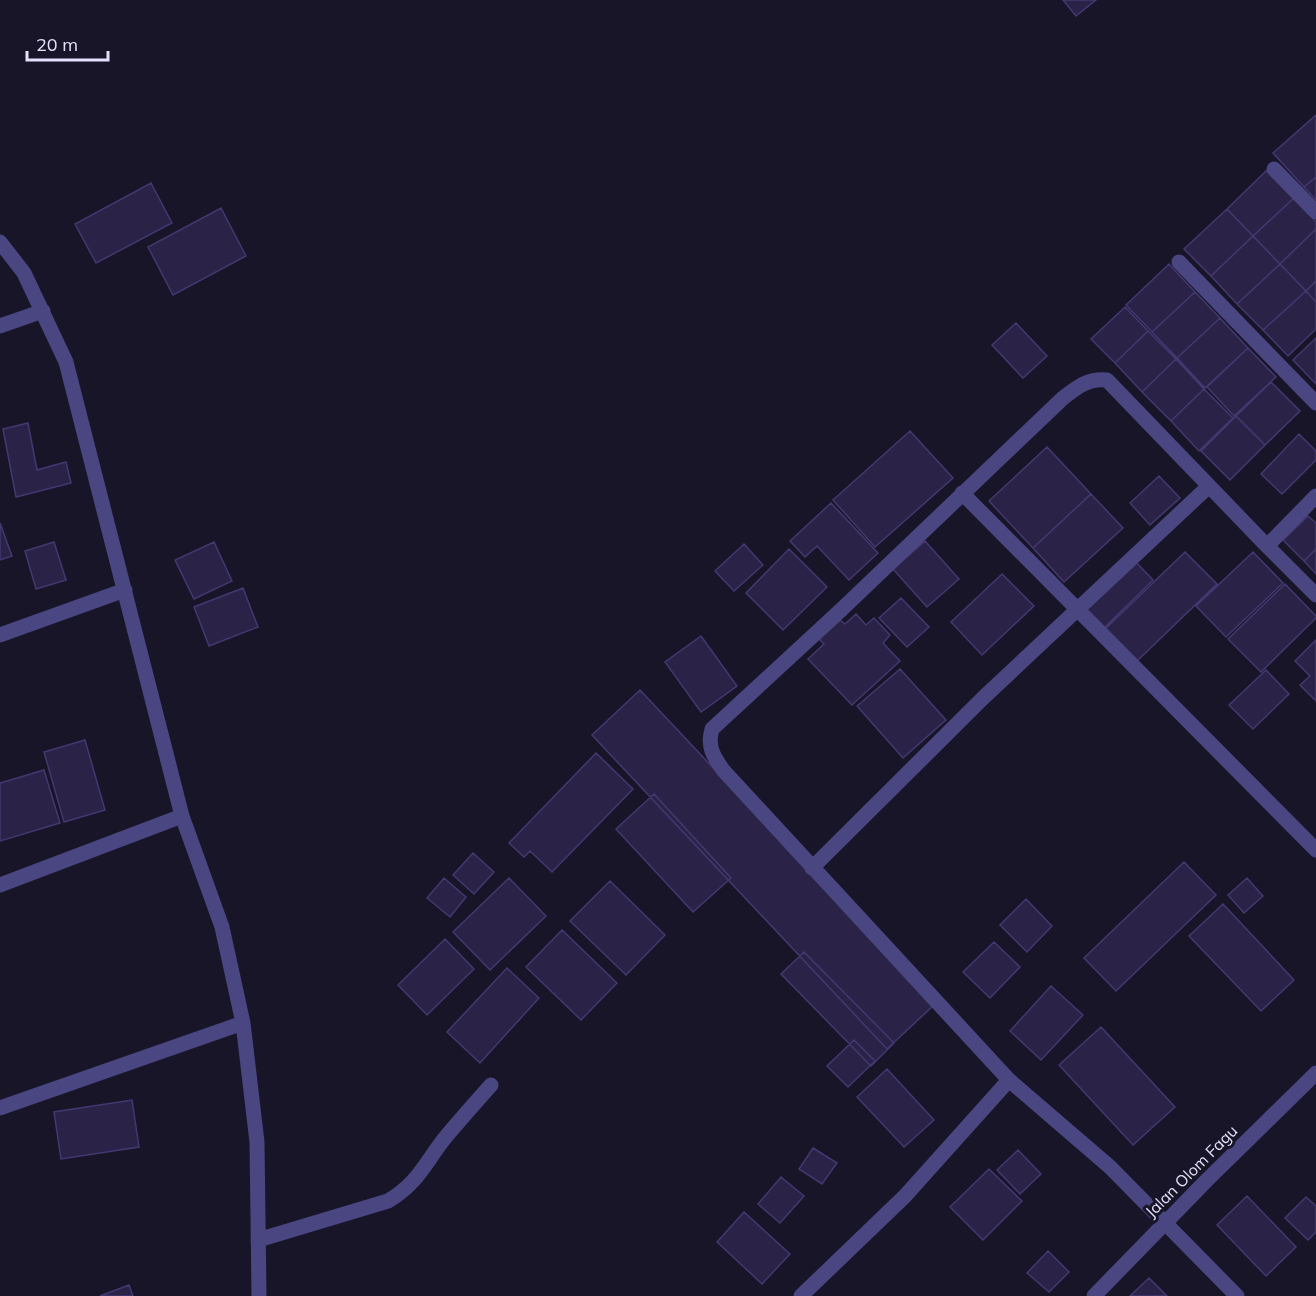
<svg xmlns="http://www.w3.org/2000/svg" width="1316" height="1296" font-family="Mulish,sans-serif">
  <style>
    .building { fill: #2b2347; stroke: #443870; stroke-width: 1.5 }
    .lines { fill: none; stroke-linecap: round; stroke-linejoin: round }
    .minor { stroke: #494681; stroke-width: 15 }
    .labels { text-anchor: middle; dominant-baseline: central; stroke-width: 6; stroke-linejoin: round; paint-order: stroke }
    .street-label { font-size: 16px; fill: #e4e0fb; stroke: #181529 }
  </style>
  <rect width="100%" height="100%" fill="#181529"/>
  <!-- building -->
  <path class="building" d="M1063,0H1096L1076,16Z
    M1316,115V177L1304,187L1273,153Z
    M1267,170L1294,198L1253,236L1227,209Z
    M1316,177V200L1304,187Z
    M151,183L172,223L96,263L75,224Z
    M1294,198L1316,222V229L1280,264L1253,236Z
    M221,208L246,256L173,295L148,247Z
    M1227,209L1253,236L1211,276L1184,249Z
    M1316,229V281L1306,291L1280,264Z
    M1253,236L1280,264L1237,304L1211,276Z
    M1169,264L1195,292L1152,332L1126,305Z
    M1280,264L1306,291L1263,330L1237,304Z
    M1316,281V302L1306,291Z
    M1306,291L1316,302V329L1288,356L1263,330Z
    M1195,292L1220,318L1177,358L1152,332Z
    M1125,307L1148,331L1115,363L1091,339Z
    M1220,318L1248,348L1205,388L1177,358Z
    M1016,323L1047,356L1023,378L992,345Z
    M1148,331L1176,359L1142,392L1115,363Z
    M1316,338V384L1293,360Z
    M1248,348L1276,377L1234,416L1207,387Z
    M1176,359L1204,389L1171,421L1142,392Z
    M1271,382L1300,411L1265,445L1236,416Z
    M1204,389L1233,418L1199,451L1171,421Z
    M1236,416L1265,445L1230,480L1201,451Z
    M28,423L37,470L66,462L71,483L16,497L3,429Z
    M910,431L953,478L875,547L833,500Z
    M1299,434L1316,451V460L1282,494L1261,474Z
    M1047,447L1091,494L1033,548L989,501Z
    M1159,476L1180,498L1150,525L1130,503Z
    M1091,494L1123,528L1064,582L1033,548Z
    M831,503L878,553L849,580L817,546L805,557L790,541Z
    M1308,516L1316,523V549L1304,561L1283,540Z
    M0,523L12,556L0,560Z
    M925,541L959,579L927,607L893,569Z
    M54,542L66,580L36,589L25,551Z
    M214,542L232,581L194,599L175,560Z
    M744,544L763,565L734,591L715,571Z
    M789,549L827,587L783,630L746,593Z
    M1316,549V574L1304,561Z
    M1185,552L1217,584L1136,662L1104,630Z
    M1253,552L1283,583L1226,637L1196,606Z
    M1134,560L1153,580L1102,630L1082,609Z
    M1002,574L1034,606L982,655L951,622Z
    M1285,584L1316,616V618L1261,672L1228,639Z
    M243,588L258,627L209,646L194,607Z
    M901,598L929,627L907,647L879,618Z
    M856,614L866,625L874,618L890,635L883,643L900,661L852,705L808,659L824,644L819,639L840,620L845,624Z
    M701,636L737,686L701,712L665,662Z
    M1316,640V701L1300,685L1310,676L1295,661Z
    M900,669L946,720L903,758L857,706Z
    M1266,670L1289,694L1253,729L1229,705Z
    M640,690L935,1004L887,1049L592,735Z
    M85,740L105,810L64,822L44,752Z
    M596,753L633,789L552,872L530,851L524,857L509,843Z
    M44,770L60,823L0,841V783Z
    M654,794L731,878L693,912L616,829Z
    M473,853L494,872L474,894L453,875Z
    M1184,862L1216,895L1116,991L1084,958Z
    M444,878L466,897L450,917L427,898Z
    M509,878L546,916L490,970L453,932Z
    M1247,878L1263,896L1244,913L1228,895Z
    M610,881L665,935L626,975L570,921Z
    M1026,899L1052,926L1027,952L1000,925Z
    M1223,904L1294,980L1261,1011L1189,936Z
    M562,930L617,983L581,1020L526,967Z
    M445,939L474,969L427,1015L398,985Z
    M994,942L1020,967L990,998L963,972Z
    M804,952L894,1043L871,1066L781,974Z
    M507,968L539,998L480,1063L447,1032Z
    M1051,986L1083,1015L1041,1060L1010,1031Z
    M1101,1027L1175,1107L1133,1145L1059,1065Z
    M854,1040L875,1061L848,1087L827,1066Z
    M887,1069L934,1120L904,1147L857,1097Z
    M132,1100L139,1147L61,1159L54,1112Z
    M813,1148L837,1163L822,1184L799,1169Z
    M1018,1150L1041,1174L1020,1194L997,1170Z
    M989,1169L1022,1201L983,1240L950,1207Z
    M781,1177L804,1196L780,1223L758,1204Z
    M1247,1196L1296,1247L1266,1276L1217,1225Z
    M1306,1197L1316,1206V1232L1308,1240L1285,1218Z
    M744,1212L790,1254L762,1284L717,1242Z
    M1048,1251L1069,1272L1049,1292L1027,1273Z
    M1149,1278L1167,1296H1130Z
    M129,1285L133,1296H100Z"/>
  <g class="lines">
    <!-- minor -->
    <path class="minor" d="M1274,169L1316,212
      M0,242L24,273L66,362L182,816L222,927L243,1023L257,1142L259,1296
      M1179,262L1316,403
      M0,326L43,311
      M962,493L1316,850
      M1267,546L1316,595
      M0,635L125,590
      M812,868L983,698L1209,486
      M0,885L182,816
      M0,1108L243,1023
      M258,1240L388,1201C417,1184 424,1165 444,1139C459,1121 475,1103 491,1085
      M801,1296L905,1196L1009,1080
      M1094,1296L1207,1180L1316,1073
      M1237,1296L1110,1167L1009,1080L723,770C713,756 707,746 712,729L842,609L1063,398C1077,387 1088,378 1107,380L1267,546L1316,496"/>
  </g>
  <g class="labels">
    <!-- street labels -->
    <g class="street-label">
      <text transform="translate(1191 1171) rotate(-45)">Jalan Olom Fagu</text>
    </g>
  </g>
  <!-- scale -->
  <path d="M27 51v9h81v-9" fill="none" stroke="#e4e0fb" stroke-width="3"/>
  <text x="36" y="51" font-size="18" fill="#e4e0fb" stroke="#181529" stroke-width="4.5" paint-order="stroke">20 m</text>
</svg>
